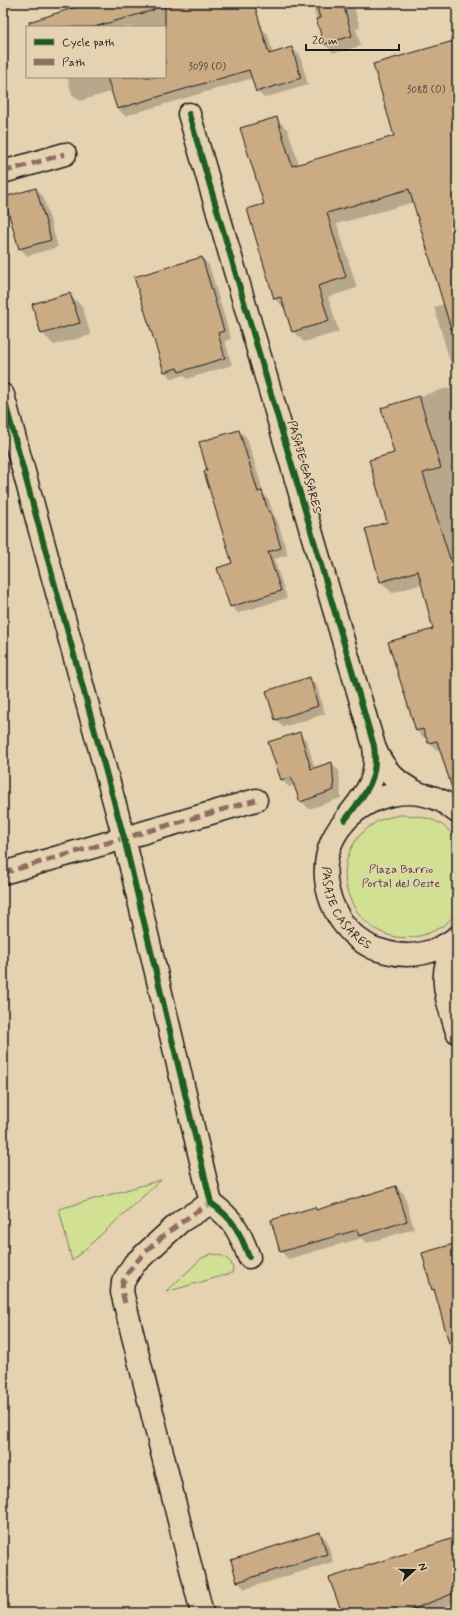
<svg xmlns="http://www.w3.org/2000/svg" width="460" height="1616" font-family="Mynerve,sans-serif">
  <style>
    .green { fill: #d2e094; stroke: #777e58 }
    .shadow { fill: #0003 }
    .building { fill: #caab84; stroke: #1c1c1c }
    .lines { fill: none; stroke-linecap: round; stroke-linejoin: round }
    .street-casing { stroke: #1c1c1c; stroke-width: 25 }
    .street { stroke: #e5d2b0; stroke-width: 22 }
    .quiet { stroke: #8d6e63; stroke-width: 5; stroke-dasharray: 10 5; stroke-linecap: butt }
    .cycleway-casing { stroke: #e5d2b0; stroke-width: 8 }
    .cycleway { stroke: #1b5e20; stroke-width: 6 }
    .labels { text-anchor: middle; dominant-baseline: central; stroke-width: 3; stroke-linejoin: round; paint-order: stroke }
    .number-label { font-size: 10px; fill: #484036 }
    .street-label { font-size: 12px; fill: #1c1c1c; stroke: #e5d2b0 }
    .park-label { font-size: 12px; fill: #404334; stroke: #e5d2b0 }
  </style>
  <rect width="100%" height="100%" fill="#e5d2b0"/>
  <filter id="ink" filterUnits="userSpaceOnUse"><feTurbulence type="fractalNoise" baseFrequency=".025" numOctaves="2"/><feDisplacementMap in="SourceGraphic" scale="8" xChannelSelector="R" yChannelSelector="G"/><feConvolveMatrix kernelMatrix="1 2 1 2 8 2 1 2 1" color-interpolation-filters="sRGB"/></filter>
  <g filter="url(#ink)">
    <!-- green -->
    <path class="green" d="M399,815C422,815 444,819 457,841V913C452,917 447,924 441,927C366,972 305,863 378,821C384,818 392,817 399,815Z
      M161,1180L72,1261L59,1209Z
      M211,1254C222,1254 236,1261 232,1273L166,1292L202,1258Z"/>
    <!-- shadow -->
    <path class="shadow" d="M91,3H225L260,27L268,34L273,54L292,48L300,55L308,85L264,98L257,91L253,78L125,116L118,109L113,91L80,101L72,94L67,77H165V27H74Z
      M312,3H363L354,6L360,28L356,29L361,46L334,53L324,44Z
      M3,26L7,38L3,39Z
      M457,45V744L436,750L429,743L427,737L424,738L417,731L390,643L436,629L422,584L392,593L381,582L395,453L382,408L457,385L434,307L444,304L414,202L337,224L357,288L328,297L339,332L304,342L293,331L286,310L275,299L266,204L277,119L288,130L299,165L396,137Z
      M36,189L43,196L58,247L27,256L20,248Z
      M202,258L209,265L231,339L225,341L232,365L187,379L184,375L172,379L165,372Z
      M70,295L82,306L91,335L54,345L42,333Z
      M239,431L247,438L264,494L269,500L274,516L277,519L288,555L274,559L287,598L238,613L231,606Z
      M309,679L317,686L325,714L283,727L276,719Z
      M299,734L307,741L315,769L331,763L339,771L341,798L309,809L301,801L295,785L289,787L282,780L269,742Z
      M396,1187L404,1194L414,1229L367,1243L362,1238L288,1259L281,1251L315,1208L317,1211Z
      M319,1533L327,1540L333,1562L245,1589L238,1582L232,1560Z
      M457,1538V1602L428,1613H343Z"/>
    <!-- building -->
    <path class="building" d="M88,3H153L154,10L94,27H30L29,22Z
      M165,3H254L269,54L292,47L301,78L256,92L249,70L117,109L107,77H165Z
      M316,3H343L352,36L324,44L316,19L320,18Z
      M457,40V328L451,329L409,189L327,213L346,277L318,286L329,321L292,332L281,297L274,299L247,209L264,204L240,128L277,117L292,166L394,136L373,64Z
      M36,188L51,240L19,249L4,197Z
      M202,257L224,331L218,333L225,358L179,372L177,368L164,372L134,277Z
      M70,293L80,323L41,334L32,304Z
      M419,396L441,468L423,473L450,559L457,557V787L452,788L437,741L428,743L423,729L416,731L388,642L433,629L418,571L380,582L365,529L387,522L369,460L394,453L381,408Z
      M239,430L258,492L262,491L268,511H270L281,548L268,552L281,591L230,607L217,568L232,563L204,472L207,470L199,442Z
      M310,677L318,706L275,720L266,691Z
      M300,732L311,769L332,762L334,790L300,802L291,777L281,780L268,742Z
      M396,1186L407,1221L359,1236L357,1230L280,1252L271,1220L315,1207L316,1210Z
      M457,1243V1342L449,1343L434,1289L432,1290L422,1253Z
      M320,1532L327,1554L237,1582L231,1560Z
      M457,1537V1592L403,1613H342L329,1578Z"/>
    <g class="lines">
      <!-- street casing -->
      <g class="street-casing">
        <g id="street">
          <path d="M189,114L374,746C379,781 365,794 345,820"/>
          <path d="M3,172L65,154"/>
          <path d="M3,395L124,838L211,1203C234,1220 239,1230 249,1257"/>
          <path d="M375,749C384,770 397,783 418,793"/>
          <path id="s1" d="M457,812C452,808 447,804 442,801C402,781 350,801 332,841C315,880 334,928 371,947C376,950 381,950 386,952C411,959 437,953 457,937"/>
          <path d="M3,873L256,800"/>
          <path d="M457,941C435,975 447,997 457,1032"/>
          <path d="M202,1613L122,1292L123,1282L134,1264L181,1221L211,1203"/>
        </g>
      </g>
      <!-- street -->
      <use href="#street" class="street"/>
      <!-- quiet -->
      <path class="quiet" d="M3,172L65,154
        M3,873L256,800
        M125,1303C123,1296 121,1288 123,1282C134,1255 186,1217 211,1203"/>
      <!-- cycleway casing -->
      <g class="cycleway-casing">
        <path id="cycleway" d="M189,114L374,746C379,781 365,794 345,820
          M3,395L124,838L211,1203C234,1220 239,1230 249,1257"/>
      </g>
      <!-- cycleway -->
      <use href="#cycleway" class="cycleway"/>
    </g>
  </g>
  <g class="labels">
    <!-- number labels -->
    <g class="number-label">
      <text x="207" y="67">3099 (O)</text>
      <text x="426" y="90">3088 (O)</text>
    </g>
    <!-- street labels -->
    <g class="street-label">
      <text transform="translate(304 467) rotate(74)">PASAJE CASARES</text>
      <text stroke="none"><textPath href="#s1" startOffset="223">PASAJE CASARES</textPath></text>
    </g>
    <!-- park labels -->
    <g class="park-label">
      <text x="401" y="870">Plaza Barrio<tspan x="401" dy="14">Portal del Oeste</tspan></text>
    </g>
  </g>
  <!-- margin -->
  <rect width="460" height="1616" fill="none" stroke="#e5d2b0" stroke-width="16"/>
  <rect x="8" y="8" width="444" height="1600" fill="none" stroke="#1c1c1c" stroke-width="1.5" filter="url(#ink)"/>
  <!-- legend -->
  <rect x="26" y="26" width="140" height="52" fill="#e5d2b0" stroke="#958975"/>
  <rect x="34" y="39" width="20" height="6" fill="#1b5e20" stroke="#958975"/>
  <text x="62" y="46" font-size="12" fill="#1c1c1c">Cycle path</text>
  <rect x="34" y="59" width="20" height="6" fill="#8d6e63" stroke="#958975"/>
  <text x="62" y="66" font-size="12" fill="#1c1c1c">Path</text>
  <!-- north arrow -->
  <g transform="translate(414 1570) rotate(69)" stroke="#e5d2b0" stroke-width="3" paint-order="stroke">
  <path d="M0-3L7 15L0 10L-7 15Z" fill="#1c1c1c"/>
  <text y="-6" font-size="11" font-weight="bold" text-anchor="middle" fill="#1c1c1c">N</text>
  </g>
  <!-- scale -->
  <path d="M306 44v6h93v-6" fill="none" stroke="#1c1c1c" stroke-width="2"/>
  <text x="312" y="44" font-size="12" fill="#1c1c1c" stroke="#e5d2b0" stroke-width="3" paint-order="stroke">20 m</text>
</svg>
